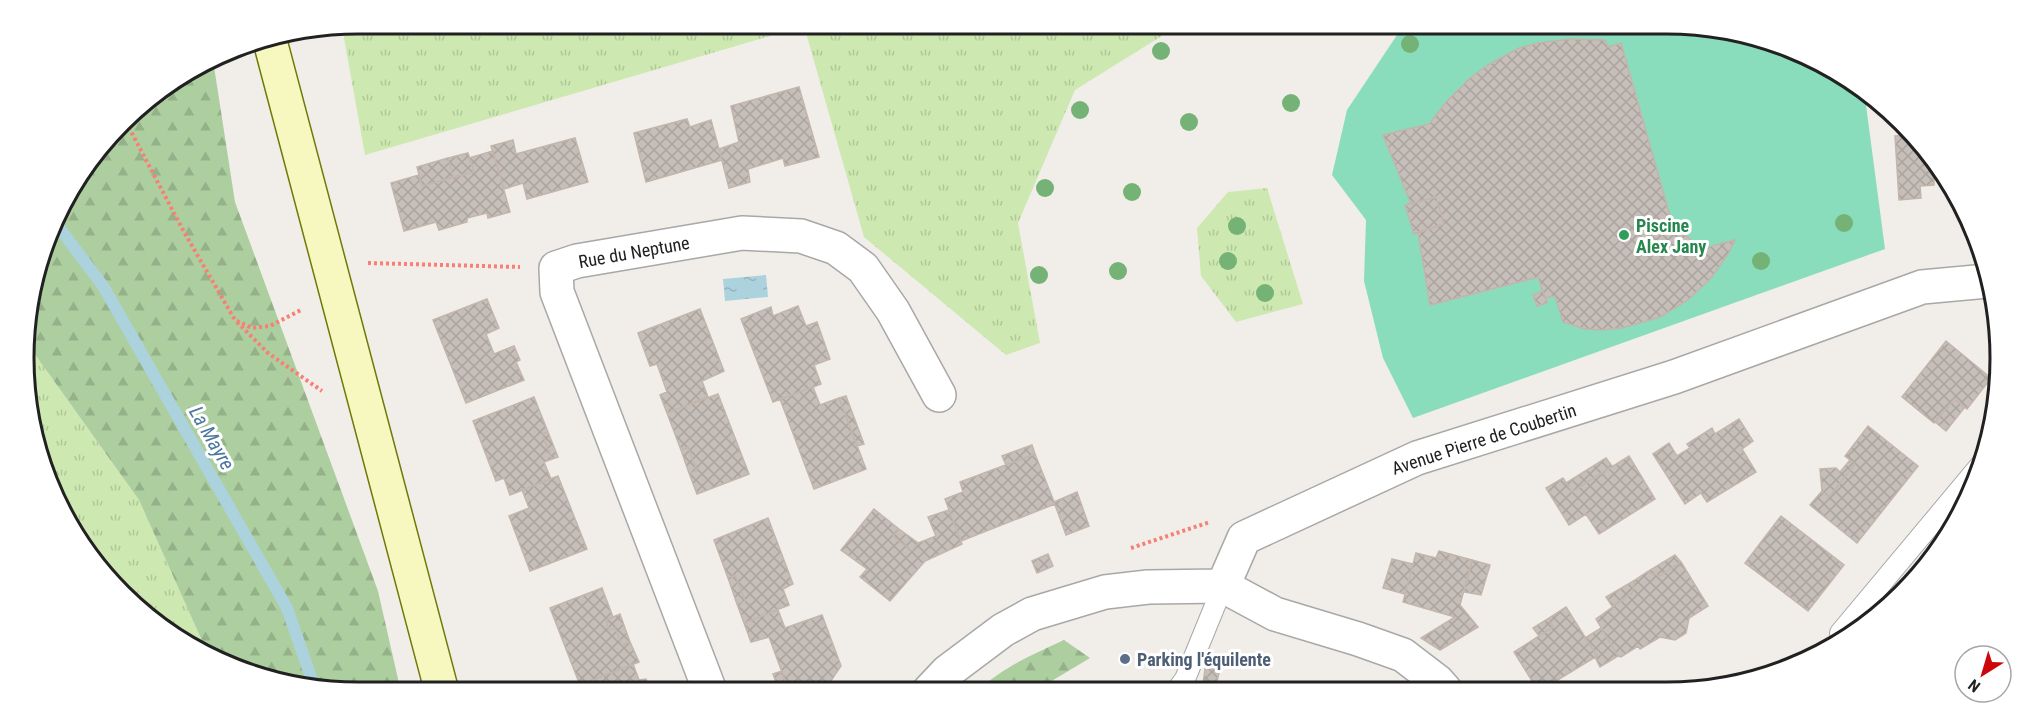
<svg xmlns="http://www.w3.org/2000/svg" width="2025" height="716" font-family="'Roboto Condensed',sans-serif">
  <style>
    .grass { fill: url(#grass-tufts) }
    .forest { fill: url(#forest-firs) }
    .pitch { fill: #8addbc }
    .water { fill: url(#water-ripples) }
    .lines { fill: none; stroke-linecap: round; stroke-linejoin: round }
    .stream { stroke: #abd2dd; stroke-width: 12 }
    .building { fill: url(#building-cross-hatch); stroke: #c3b5ab; stroke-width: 1.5 }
    .lane-casing { stroke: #a8a8a8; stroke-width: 22 }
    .street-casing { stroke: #a8a8a8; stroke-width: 36 }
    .secondary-casing { stroke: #6e7908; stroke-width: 36 }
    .path { stroke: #f68075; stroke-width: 4; stroke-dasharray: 3 3; stroke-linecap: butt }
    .lane { stroke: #fff; stroke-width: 20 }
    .street { stroke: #fff; stroke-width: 33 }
    .secondary { stroke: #f6f8c0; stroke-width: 33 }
    .tree { fill: #75b276 }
    .leisure-dot { fill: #2e9e5b; stroke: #fff; stroke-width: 2 }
    .service-dot { fill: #5c6f8a; stroke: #fff; stroke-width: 2 }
    .labels { text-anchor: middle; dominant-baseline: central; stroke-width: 6; stroke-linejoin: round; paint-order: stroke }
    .leisure-label { font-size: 18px; font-weight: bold; fill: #27864d; stroke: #fff; text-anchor: start }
    .street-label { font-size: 18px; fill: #212121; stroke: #fff }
    .service-label { font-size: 18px; font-weight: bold; fill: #4e5e75; stroke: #fff; text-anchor: start }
    .water-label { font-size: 20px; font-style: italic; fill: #4976a0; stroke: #fff }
    .rim { fill: none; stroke: #212121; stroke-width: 3 }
  </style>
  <defs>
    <pattern id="grass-tufts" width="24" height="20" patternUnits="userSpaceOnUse" patternTransform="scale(1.5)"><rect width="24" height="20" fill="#cde9b1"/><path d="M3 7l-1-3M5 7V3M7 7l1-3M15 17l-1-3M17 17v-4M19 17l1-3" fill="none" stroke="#b0c898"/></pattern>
    <pattern id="forest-firs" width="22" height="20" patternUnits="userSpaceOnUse" patternTransform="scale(1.5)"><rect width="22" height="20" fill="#adcf9f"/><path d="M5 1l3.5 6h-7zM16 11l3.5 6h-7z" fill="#95b189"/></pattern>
    <pattern id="water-ripples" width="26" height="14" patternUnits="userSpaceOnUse" patternTransform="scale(1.5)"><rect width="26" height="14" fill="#abd2dd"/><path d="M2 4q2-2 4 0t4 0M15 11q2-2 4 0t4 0" fill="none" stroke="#93b4bd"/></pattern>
    <pattern id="building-cross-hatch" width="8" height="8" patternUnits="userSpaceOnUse" patternTransform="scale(1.5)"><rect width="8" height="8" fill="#c6beb8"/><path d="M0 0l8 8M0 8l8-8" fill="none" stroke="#aaa39e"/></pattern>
  </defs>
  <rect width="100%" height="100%" fill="#f1eee9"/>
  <!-- grass -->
  <path class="grass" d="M358,24H1181L1075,90L1018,223L1040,343L1006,355L864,237L804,26L365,155L342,27Z
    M1359,24H1403L1399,32Z
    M1267,188L1303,304L1236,322L1201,276L1197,228L1228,192Z
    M29,346L139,500L207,652L172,636L80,544L35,444Z"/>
  <!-- forest -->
  <path class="forest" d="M213,60L235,202L378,591L401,692H358L272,681L207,652L139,500L29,346L27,315L59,210L138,107Z
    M1064,640L1090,658L1035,691H978C1002,667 1034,654 1064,640Z"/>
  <!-- pitch -->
  <path class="pitch" d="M1403,24H1667L1753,35L1864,90L1885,249L1413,418L1383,358L1364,281L1366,220L1332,175L1347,110L1399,32Z"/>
  <!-- water -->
  <path class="water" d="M766,275L768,297L725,301L723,279Z"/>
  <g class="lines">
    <!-- stream -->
    <path class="stream" d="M55,222L103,286L287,608L314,686"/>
  </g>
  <!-- building -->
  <path class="building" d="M1571,39L1605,40L1608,47L1621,43L1672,223L1701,249L1735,240L1728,254L1711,278L1688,300L1660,317L1622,328L1601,330L1585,329L1563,322L1555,296L1545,298L1538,277L1430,305L1418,232L1444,224L1436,197L1411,204L1383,135L1429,124L1447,101L1469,79L1488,65L1519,48L1538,43Z
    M799,87L819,157L785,166L783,158L748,169L750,182L729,188L719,149L739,142L731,106Z
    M687,119L690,127L711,120L722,160L646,182L634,133Z
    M1907,135L1940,172L1934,173V185L1920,186L1921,198L1899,200L1895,136Z
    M575,138L588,182L527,199L523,183L504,189L491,146L513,140L516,154Z
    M493,151L510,212L488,218L487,213L467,218V222L439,230L436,222L404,231L391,183L419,175L422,186L474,172L469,158Z
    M468,153L474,172L453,177L448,158Z
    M448,158L453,177L422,186L417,167Z
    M1436,197L1444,224L1414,234L1405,205Z
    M1543,291L1547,303L1537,306L1533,295Z
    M487,299L499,328L486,334L494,354L514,346L520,360L516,362L524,380L466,403L433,320Z
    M798,306L806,326L817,322L830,359L814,365L821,384L773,402L741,319L771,307L773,316Z
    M700,309L724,371L702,381L708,397L667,413L660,395L667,392L657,364L650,366L638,333Z
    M1946,341L1991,378L1967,409L1954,399L1934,423L1902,397Z
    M813,387L820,405L839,398L866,469L814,489L780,399Z
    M718,394L749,474L697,494L689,473L697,471L688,447L681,450L667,413Z
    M846,396L864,444L857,446L839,398Z
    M534,397L548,432L542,434L552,459L544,462L551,479L510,495L504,478L496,481L473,421Z
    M1954,399L1965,407L1946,431L1935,422Z
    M1739,419L1753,441L1742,449L1756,472L1707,502L1701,493L1685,504L1653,454L1669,443L1677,456L1690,448L1687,444L1712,428L1715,434Z
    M1868,426L1918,466L1857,543L1810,505L1822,491L1829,497L1855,464L1845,456Z
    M548,432L558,457L552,459L542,434Z
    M1032,445L1035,454L1006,465L1002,456Z
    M688,447L697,471L689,473L681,450Z
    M1035,454L1055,504L961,541L945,499L963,492L960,482Z
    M1629,456L1655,499L1599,534L1586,514L1569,525L1546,488L1563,478L1572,492Z
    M1606,458L1612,466L1572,492L1566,483Z
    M1850,460L1855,464L1829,497L1822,491L1820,469L1836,468L1840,472Z
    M558,476L587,549L530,571L509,516L529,508L522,490Z
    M1077,492L1089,526L1066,535L1054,502Z
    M874,509L899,529L893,536L912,551L918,543L936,536L928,517L949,510L962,544L925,561L890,601L860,577L867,569L841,550Z
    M1781,516L1844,565L1808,611L1745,563Z
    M768,518L793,584L783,589L789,605L744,623L737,604L745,601L735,575L728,578L714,540Z
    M899,529L918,543L912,551L893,536Z
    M1439,551L1450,554L1448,561L1436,558Z
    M1416,553L1448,561L1450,554L1472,560L1460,605L1478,627L1440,650L1421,638L1455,617L1403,602Z
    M1048,554L1053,566L1037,573L1032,561Z
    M1675,555L1681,562L1660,576L1647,572Z
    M1392,559L1413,564L1405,594L1383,588Z
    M1472,560L1490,565L1481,595L1464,592Z
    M1681,562L1708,606L1689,618L1686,633L1675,640L1660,637L1640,649L1638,646L1621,657L1618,656L1596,619L1632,593L1635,580L1647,572L1660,576Z
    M735,575L745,601L737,604L728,578Z
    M1635,580L1632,593L1612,606L1606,597Z
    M602,588L613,617L606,620L609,630L615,628L622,645L630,642L639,662L580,685L550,608Z
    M1566,607L1597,656L1543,689H1537L1514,652L1553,627L1549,618Z
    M778,610L785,628L822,615L841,666L824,691H789L769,637L751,642L744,623Z
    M620,614L630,642L622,645L615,628L609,630L606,620Z
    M1549,618L1553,627L1539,636L1533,628Z
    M1601,628L1618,656L1600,667L1595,657L1597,656L1585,638Z
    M1207,657L1222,660L1215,690L1202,689Z
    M633,664L639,680L646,679L651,691L573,692L572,688Z
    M782,671L787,688L779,690L773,674Z"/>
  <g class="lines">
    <!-- lane casing -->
    <g class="lane-casing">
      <path id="lane" d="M1840,633L1982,463
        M1177,690L1185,679L1223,586"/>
    </g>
    <!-- street casing -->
    <g class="street-casing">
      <path id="street" d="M1223,586L1244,538L1417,458L1674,377L1922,287L1987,281
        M710,691L557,292L556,268L577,261L742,233L801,236L836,248L863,268L893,311L939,395
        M929,691L947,672L1003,630L1032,614L1105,592L1148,587L1223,586L1275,614L1358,639L1403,655L1437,681L1445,690"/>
    </g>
    <!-- secondary casing -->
    <g class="secondary-casing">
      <path id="secondary" d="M270,41L442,692"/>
    </g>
    <!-- path -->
    <path class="path" d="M126,122L184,232L235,320L252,328L270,326L301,310
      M368,263L520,267
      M237,322L268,353L322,391
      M1131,548L1210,522"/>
    <!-- lane -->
    <use href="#lane" class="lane"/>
    <!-- street -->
    <use href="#street" class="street"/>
    <!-- secondary -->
    <use href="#secondary" class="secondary"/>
  </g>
  <!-- trees -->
  <g class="tree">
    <circle cx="1410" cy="44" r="9"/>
    <circle cx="1161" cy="51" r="9"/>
    <circle cx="1291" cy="103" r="9"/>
    <circle cx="1080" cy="110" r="9"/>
    <circle cx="1189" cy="122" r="9"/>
    <circle cx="1045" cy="188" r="9"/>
    <circle cx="1132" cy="192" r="9"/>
    <circle cx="1844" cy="223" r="9"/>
    <circle cx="1237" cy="226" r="9"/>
    <circle cx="1228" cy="261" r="9"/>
    <circle cx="1761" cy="261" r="9"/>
    <circle cx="1118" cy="271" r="9"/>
    <circle cx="1039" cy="275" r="9"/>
    <circle cx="1265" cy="293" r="9"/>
  </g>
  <!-- markers -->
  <circle class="leisure-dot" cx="1624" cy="235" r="6"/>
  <circle class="service-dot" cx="1125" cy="659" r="6"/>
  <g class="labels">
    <!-- leisure labels -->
    <g class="leisure-label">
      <text x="1636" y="225">Piscine<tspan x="1636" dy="21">Alex Jany</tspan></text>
    </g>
    <!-- street labels -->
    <g class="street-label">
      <text transform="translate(634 252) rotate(-10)">Rue du Neptune</text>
      <text transform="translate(1484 439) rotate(-18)">Avenue Pierre de Coubertin</text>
    </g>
    <!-- service labels -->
    <g class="service-label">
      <text x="1137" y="659">Parking l'équilente</text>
    </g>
    <!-- water labels -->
    <g class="water-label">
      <text transform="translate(212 438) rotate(60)">La Mayre</text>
    </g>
  </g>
  <!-- crop -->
  <path d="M0 0H2025V716H0ZM358 34H1666A324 324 0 0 1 1990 358V358A324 324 0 0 1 1666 682H358A324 324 0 0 1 34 358V358A324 324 0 0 1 358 34Z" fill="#fff" fill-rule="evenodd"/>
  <path class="rim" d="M358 34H1666A324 324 0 0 1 1990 358V358A324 324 0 0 1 1666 682H358A324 324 0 0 1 34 358V358A324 324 0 0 1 358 34Z"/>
  <!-- north arrow -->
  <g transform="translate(1983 674) rotate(217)"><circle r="28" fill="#ffffff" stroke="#a6a6a6" stroke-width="1.5"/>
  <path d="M0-4.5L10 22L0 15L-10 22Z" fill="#cd0608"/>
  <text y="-9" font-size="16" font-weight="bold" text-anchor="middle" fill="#212121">N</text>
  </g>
</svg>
